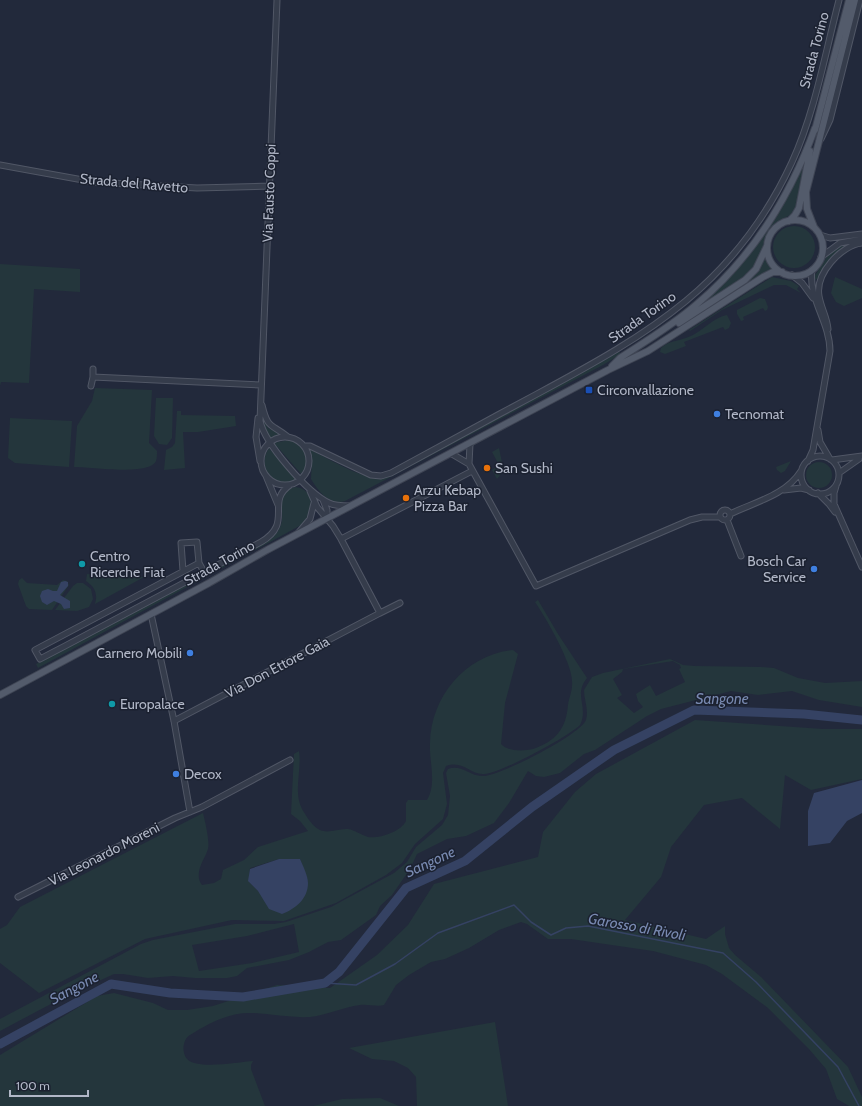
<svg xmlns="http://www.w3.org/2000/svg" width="862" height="1106" font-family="Cabin,sans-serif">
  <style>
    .green { fill: #24363c; fill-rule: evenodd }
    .water { fill: #354263 }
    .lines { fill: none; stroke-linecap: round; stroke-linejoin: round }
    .stream { stroke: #354263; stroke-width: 1.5 }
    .river { stroke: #354263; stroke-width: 9 }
    .minor-casing { stroke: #515766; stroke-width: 7 }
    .major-casing { stroke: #3f4554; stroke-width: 8 }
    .minor { stroke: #353c4b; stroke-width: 5 }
    .major { stroke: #535b6b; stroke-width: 6 }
    .transit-dot { fill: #1a4fb4; stroke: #1b2130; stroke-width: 1.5 }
    .shop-dot { fill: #3f7fe0; stroke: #1b2130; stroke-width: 1.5 }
    .food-dot { fill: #e8710a; stroke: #1b2130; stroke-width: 1.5 }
    .culture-dot { fill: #0f9aa8; stroke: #1b2130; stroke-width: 1.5 }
    .labels { text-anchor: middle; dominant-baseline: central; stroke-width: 3; stroke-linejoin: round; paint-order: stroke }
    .street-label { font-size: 14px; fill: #b1b7c7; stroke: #1b2130 }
    .poi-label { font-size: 14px; fill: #b1b7c7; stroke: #1b2130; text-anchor: start }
    .water-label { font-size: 15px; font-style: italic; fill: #7889b0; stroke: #1b2130 }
  </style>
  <rect width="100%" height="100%" fill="#22293b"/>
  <!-- green -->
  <path class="green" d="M805,162L796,211C789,217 779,219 773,226C764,236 763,250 757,262C746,281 721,292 704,304L703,303C746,262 781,217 805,162Z
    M773 247a21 21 0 1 1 42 0a21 21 0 1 1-42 0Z
    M848,243L830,258L819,279L812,280L831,250L842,244Z
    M765,259L771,269L741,287L756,273Z
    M0,264L80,269V292L34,289L29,383L1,382L0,386Z
    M772,277L791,281L799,286L797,289L801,293L786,285H774L722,310L690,331L689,330Z
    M835,277L862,289V298L844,306L836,302L831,293Z
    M760,298L765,299L768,307L767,310L765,311L763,308L743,317L744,320L741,321L737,314V310Z
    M727,315L731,323L729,328L725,330L723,327L684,342L686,346L665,354L660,352L661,348C669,340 681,341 691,336C702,331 714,317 727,315Z
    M619,352L621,354L603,365L345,501C330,506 318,491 311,479L312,458L309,449C328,458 366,483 387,477Z
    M95,388L152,390L149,443L157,451C157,454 157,458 156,461C150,476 89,467 74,467L77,426L92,401Z
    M156,398H173L172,438L167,445L159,444L154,436Z
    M177,411H181V415L235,416L236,426L198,432H183L185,468L164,470L166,450L172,447L175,443Z
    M10,418L72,421L69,467L15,463L8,458Z
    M263,419L268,428L282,435L271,439L266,431Z
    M288,440C304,444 313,460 302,475L274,443Z
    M269,448L297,480C276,490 255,468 269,448Z
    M499,448C501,459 506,471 497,479L492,470L499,465L492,452Z
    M791,461L785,471L781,473L777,470L776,467Z
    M806 475a13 13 0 1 1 26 0a13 13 0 1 1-26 0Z
    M296,487C315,489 314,514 303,524L38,668L36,664L270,539C288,525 280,514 282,495L290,488Z
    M87,574L144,577L95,604C98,594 95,587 86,581Z
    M22,578L27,583L57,585L63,580L67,581L69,585L52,610L29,609L26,606L18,584L19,580Z
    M77,583H83L91,589L93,599L89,607L77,611L55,610L73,586Z
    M538,600L558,634L587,678C573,695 589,707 580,725C568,737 501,773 484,774C470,775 464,760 446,766L443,773L447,804L443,819L415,844L402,863L386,875L336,903L284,921L232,920L145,939L39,993L0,963V929L7,925L20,907L203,813C205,821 210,842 208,849C205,859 193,873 202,885L214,883L221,879L223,870L244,860L258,847L308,831L300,821L291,814L294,754L299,751C302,770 293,792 302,809C306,816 313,827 320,830C329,834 339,828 348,829C355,830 361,835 368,837C378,839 401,832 406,821V803L408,800H427C437,783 429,762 430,743C431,696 466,655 513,650L518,654L505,703L501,744C508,752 524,751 533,749C556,741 566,729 568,705C569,697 573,690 572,681C572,663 546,618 535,602ZM279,859H300L308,883L258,891L249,882L250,868Z
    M670,659L683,665L695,666L761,667L774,668L798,678L825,683L862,681V707L819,700L792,691L758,695L731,691L661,709L647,716L595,750L584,754L560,773L544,777L536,776L528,771L509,803L494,823L466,836L447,839L417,854L410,869L392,895L380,906L376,915L341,940L328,942L309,952L289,960L247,968L237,976L227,978H195L173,976L148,978L123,974H114L64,997L0,1031V1019L141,944L153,940L235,924H274L286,922L331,907L394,873L407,862L416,847L442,825L448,815L450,796L446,773L448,769C462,764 470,777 483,776C500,776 580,735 586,720C589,710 584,700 584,690L592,677L603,673ZM673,661L680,665L681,668L679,669L685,682L656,696L650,685L636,694L638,701L643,707L634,713L617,698L622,695L613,679L622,672L623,669ZM294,924L299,952L252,963L199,971L192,945L247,936Z
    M695,720L823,729H862V779L811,790L785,775L780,829L742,798L704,805L671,847L661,877L625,920L706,939L725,926V934L729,948L735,955L761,977L848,1067L862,1097V1106H849L837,1099L826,1069L809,1049L768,1008L722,974L706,965L653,951L571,939H548L527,924L521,922L499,930L469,948L445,959L431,962L409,975L396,985L384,1005C377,1007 368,1004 360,1005C343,1007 328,1015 310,1017C291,1018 272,1014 252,1013C230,1012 209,1023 190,1035C183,1039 181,1052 187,1059C197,1070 239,1062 253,1061L251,1065V1069L265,1106H0V1055L97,996L114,993L153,1003L168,1010H187L213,1006L277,985L330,988L377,955L408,925L434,884L538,857L543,832L575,792L596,774Z
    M495,1022L508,1106H417L416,1077L408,1068L394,1061L372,1059L349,1048Z
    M380,1098L399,1106H313L342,1099Z"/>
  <!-- water -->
  <path class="water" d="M65,581L68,582V586L60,595L70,601V608L64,609L61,604L54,601L47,605L42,602L40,596L42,591L48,589L53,591H57L61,582Z
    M862,780V813L847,821L830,843L808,846V811L814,793Z
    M279,859H300C303,866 308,876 308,883C308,899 295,909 282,914L269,909L258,891L248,881L250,869Z"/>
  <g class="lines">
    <!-- stream -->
    <path class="stream" d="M325,983L356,985L395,964L438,933L514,905L531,922L551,935L566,928L588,926L723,953L756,982L838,1067L859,1106"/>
    <!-- river -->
    <path class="river" d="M0,1044L111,984L170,993L243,997L325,983L339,972L406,888L465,861L532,807L614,750L694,710L804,714L862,720"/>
    <!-- minor casing -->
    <g class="minor-casing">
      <path id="minor" d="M277,0L260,421C265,444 307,492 329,503C335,506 343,506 350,506
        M821,139L830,120L860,0
        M0,165L94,182L197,188L270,186
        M820,235L830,238L862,234
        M821,257L840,243L862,239
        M792,275L802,283L813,298
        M828,329C827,317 821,308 819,296C815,274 841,245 862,243
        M93,377V369
        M91,386L93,377L261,385
        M262,405C268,430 271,423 288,437
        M258,418L256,437L260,461
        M818,430L820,442L830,459
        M261 461a24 24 0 1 1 48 0a24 24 0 1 1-48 0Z
        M470,444L469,464L536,586L690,520L702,517H720
        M304,446H310L371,475L381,476L391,473C439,447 488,420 537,394C649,334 736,284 792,162C815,112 825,54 839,0
        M452,454L469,464
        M801 475a19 19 0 1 1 38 0a19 19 0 1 1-38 0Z
        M832,460L862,456
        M808,461L813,450L830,351C830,322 808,299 812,270
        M839,473L859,459
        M266,476L278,505
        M836,486L834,493V504L862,567
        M784,490L801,488L809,490
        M818,493L829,504L835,512
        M323,500L327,510V518
        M720 515a5 5 0 1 1 10 0a5 5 0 1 1-10 0Z
        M730,514C755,502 786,495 801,471
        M727,520L741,556
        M299,532L310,519L314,503
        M341,539L472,471
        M183,571L181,543L197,542L199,563
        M204,572L199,563L35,650L40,659L65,646L261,542C294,523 265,502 290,485
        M380,613L400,603
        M151,614L174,721L190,812
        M174,721L380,613L341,539L333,526L317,507L310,491
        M18,897L175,818L202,807L290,760"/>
    </g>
    <!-- major casing -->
    <g class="major-casing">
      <path id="major" d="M815,130L849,0
        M767 248a28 28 0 1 1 56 0a28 28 0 1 1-56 0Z
        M789,221L795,215L799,208L810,151
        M814,227L807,209L806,192L855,0
        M679,323L745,280L756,269L767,246
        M612,366L620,358C646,341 673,325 697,304C753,257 790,197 815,128
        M0,695L209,583L267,550L608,370L648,351L763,277L773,272H782"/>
    </g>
    <!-- minor -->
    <use href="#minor" class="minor"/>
    <!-- major -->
    <use href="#major" class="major"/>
  </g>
  <!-- markers -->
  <rect class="transit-dot" x="585" y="386" width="8" height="8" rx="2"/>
  <g class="shop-dot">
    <circle cx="717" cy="414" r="4"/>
    <circle cx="814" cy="569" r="4"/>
    <circle cx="190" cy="653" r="4"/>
    <circle cx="176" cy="774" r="4"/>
  </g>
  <g class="food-dot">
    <circle cx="487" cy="468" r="4"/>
    <circle cx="406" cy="498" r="4"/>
  </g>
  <g class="culture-dot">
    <circle cx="82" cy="564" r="4"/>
    <circle cx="112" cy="704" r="4"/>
  </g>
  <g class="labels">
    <!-- street labels -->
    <g class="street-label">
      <text transform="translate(814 50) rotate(-75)">Strada Torino</text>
      <text transform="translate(134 183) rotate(5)">Strada del Ravetto</text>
      <text transform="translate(269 193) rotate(-88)">Via Fausto Coppi</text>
      <text transform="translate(642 317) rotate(-35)">Strada Torino</text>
      <text transform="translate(219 563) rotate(-29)">Strada Torino</text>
      <text transform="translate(277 667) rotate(-28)">Via Don Ettore Gaia</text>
      <text transform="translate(104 854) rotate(-27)">Via Leonardo Moreni</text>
    </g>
    <!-- poi labels -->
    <g class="poi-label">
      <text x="597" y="390">Circonvallazione</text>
      <text x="725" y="414">Tecnomat</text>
      <text x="495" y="468">San Sushi</text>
      <text x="414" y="490">Arzu Kebap<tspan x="414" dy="16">Pizza Bar</tspan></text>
      <text x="90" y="556">Centro<tspan x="90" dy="16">Ricerche Fiat</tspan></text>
      <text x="806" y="561" text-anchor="end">Bosch Car<tspan x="806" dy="16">Service</tspan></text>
      <text x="182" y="653" text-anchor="end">Carnero Mobili</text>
      <text x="120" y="704">Europalace</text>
      <text x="184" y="774">Decox</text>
    </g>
    <!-- water labels -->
    <g class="water-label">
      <text x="722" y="699">Sangone</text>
      <text transform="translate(430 862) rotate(-25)">Sangone</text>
      <text transform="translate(637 927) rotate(10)">Garosso di Rivoli</text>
      <text transform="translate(74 988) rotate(-28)">Sangone</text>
    </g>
  </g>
  <!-- scale -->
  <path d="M10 1090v6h78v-6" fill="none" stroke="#b1b7c7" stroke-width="2"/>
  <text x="16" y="1090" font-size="12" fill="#b1b7c7" stroke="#1b2130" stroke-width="3" paint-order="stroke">100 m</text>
</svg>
